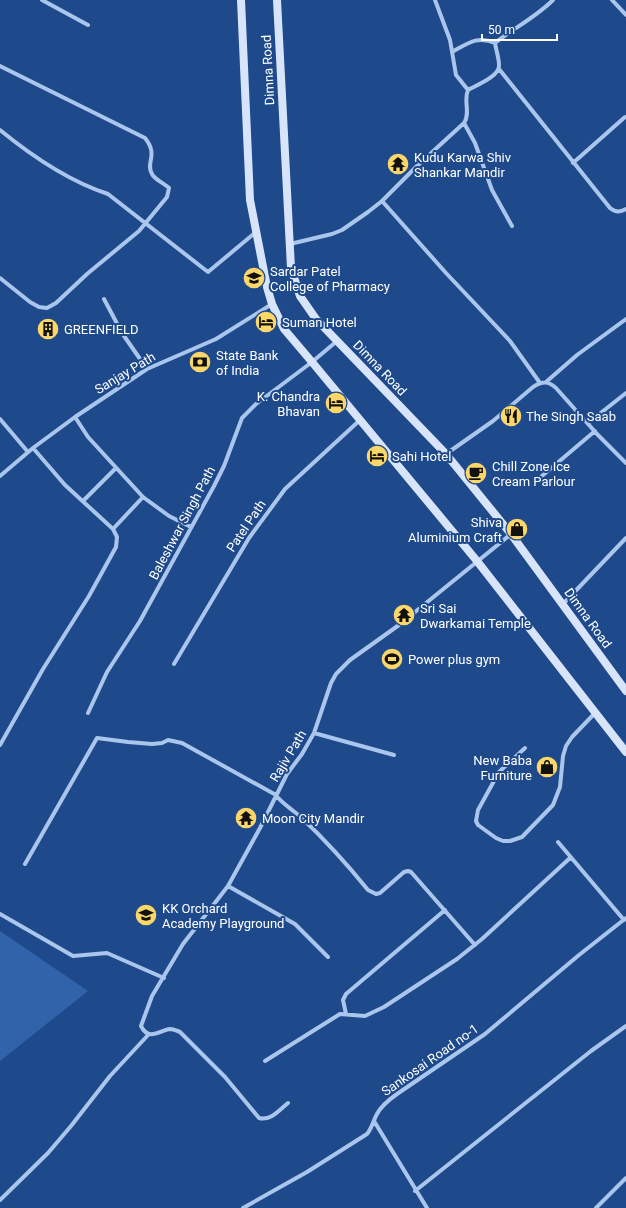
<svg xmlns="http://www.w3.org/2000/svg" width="626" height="1208" font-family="Roboto,sans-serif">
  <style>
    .park { fill: #3163aa }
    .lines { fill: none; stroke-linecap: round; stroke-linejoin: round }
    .street { stroke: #abc6ec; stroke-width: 4 }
    .secondary { stroke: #d7e4f9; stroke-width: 8 }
    .labels { text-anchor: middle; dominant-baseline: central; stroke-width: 4; stroke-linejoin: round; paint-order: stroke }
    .street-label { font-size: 13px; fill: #fff; stroke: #1e4a8c }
    .poi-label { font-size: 13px; fill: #fff; stroke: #1e4a8c; text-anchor: start }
  </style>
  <rect width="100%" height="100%" fill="#1e4a8c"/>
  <!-- park -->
  <path class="park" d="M0,931L88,991L0,1061Z"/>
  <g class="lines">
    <!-- street -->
    <path class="street" d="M42,0L88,25
      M435,0L450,40L456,75L468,90
      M612,0L626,15
      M452,52C467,44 477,35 495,43
      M0,66L145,138C159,155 145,163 152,174C155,180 164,183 169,188L167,197L139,231L87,274L56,303L47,308L39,307L30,302L0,278
      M499,69L610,208C615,212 620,213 626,209
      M464,123L475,143L492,190L512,226
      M0,130C33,157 68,181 108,194L208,272L256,232
      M573,163L625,117
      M382,201L446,273L510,341L540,383
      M290,244L332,234L342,230L368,212L382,201L417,166L464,123C471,113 463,101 468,90C477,85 500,76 499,65C499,58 496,50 495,43C514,28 536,17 553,0
      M104,299L122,333L147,369
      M546,382L577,355L626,319
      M75,417L88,437L143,497
      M0,419L28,452
      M588,423L626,393
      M446,454L493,421L533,387C543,381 548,381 556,388L597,434L626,463
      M0,476L33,448L75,417L147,369L216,339L272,304
      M536,481L595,431
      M83,501L116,468
      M113,529L143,497L169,516L191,527
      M563,604L626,538
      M174,664L249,538L285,489L360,420
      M88,713L107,672L140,621L214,486L224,466L242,418L256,404L312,362L337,341
      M314,733L394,755
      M0,745L43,669L89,596L116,547L117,537L113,529L65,485L33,448
      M525,748L499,772L478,810L476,821L478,825L496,838L503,841H510L522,837L553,805L560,787L563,756L566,746L572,737L595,713
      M558,842L624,920
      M25,864L97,738L128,742L152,744L162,743L168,740L182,743L276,795C278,800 295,812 301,817C325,840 347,864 368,890L376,894L380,893L404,872L408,871L411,872L475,945
      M228,886L295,924L328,957
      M0,914L73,956L107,953L164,978
      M346,1014L343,1000L346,994L445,910
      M265,1061L340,1014L365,1016L384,1007L457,959L482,939L570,858
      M288,1103C279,1110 271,1121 259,1118L225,1077L180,1032C177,1031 174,1029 170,1029C160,1030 149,1042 141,1026L152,996L183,944L228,886L260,828L287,774L302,754L314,733L331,683L336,674L350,660L399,625L511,534
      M374,1121L427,1208
      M415,1191L591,1051L626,1026
      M0,1200L48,1153L71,1126L110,1076L149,1034
      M243,1208L307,1172L367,1134C372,1128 373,1121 377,1114C381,1106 390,1099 397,1094L485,1034L579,955L626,918
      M596,1208L626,1178"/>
    <!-- secondary -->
    <path class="secondary" d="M241,0L250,200L267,287L272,304L284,329L312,362L477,561L626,752
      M277,0L291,268L300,296L316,319L446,454L511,534L626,691"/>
  </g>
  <!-- icons -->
  <defs>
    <g id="temple-disc" transform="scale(1.15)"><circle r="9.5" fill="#fbd76a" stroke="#1e4a8c"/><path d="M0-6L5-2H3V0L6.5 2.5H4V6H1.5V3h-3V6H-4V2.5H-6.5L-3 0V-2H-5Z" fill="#111"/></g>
    <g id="university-disc" transform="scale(1.15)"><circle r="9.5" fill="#fbd76a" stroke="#1e4a8c"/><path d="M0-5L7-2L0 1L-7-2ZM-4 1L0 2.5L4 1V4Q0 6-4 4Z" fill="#111"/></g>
    <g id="hotel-disc" transform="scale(1.15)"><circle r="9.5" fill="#fbd76a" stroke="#1e4a8c"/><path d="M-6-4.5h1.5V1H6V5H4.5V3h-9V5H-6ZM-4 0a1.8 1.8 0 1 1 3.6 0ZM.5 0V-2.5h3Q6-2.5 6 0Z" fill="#111"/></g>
    <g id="building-disc" transform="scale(1.15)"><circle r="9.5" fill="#fbd76a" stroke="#1e4a8c"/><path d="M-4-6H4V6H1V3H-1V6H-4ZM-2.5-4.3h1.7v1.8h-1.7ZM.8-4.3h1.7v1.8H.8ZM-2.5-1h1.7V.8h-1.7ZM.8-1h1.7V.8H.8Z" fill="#111"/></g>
    <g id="bank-disc" transform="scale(1.15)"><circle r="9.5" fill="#fbd76a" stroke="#1e4a8c"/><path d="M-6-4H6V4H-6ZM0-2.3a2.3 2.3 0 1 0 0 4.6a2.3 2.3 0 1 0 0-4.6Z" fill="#111"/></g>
    <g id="restaurant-disc" transform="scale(1.15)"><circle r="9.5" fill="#fbd76a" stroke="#1e4a8c"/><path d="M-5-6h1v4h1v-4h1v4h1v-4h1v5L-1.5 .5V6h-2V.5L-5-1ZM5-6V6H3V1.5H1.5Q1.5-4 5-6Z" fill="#111"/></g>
    <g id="cafe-disc" transform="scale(1.15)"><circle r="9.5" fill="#fbd76a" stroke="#1e4a8c"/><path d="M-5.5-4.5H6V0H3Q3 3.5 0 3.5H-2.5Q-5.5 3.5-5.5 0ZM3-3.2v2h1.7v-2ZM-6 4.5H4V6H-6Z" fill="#111"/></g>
    <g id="shop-disc" transform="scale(1.15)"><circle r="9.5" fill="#fbd76a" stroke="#1e4a8c"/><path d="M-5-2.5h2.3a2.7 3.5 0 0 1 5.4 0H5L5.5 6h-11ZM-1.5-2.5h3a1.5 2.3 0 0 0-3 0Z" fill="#111"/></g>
    <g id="stadium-disc" transform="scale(1.15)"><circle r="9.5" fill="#fbd76a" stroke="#1e4a8c"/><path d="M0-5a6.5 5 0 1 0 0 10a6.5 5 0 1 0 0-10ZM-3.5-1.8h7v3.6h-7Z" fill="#111"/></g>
    <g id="school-disc" transform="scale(1.15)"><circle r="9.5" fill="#fbd76a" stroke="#1e4a8c"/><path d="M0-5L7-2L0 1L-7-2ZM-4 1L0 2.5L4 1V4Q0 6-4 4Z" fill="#111"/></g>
  </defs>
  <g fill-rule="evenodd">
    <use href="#temple-disc" x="398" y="164"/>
    <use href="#university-disc" x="254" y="278"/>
    <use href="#hotel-disc" x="266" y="322"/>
    <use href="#building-disc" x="48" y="329"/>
    <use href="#bank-disc" x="200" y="362"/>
    <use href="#hotel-disc" x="336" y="403"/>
    <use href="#restaurant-disc" x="511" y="416"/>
    <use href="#hotel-disc" x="377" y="456"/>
    <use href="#cafe-disc" x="476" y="473"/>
    <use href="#shop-disc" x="517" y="529"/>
    <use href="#temple-disc" x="404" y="615"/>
    <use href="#stadium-disc" x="392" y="659"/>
    <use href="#shop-disc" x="547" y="767"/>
    <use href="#temple-disc" x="246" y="818"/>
    <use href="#school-disc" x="146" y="915"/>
  </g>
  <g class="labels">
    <!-- street labels -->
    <g class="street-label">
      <text transform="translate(268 70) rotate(-93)">Dimna Road</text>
      <text transform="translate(380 368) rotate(46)">Dimna Road</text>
      <text transform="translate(125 373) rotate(-31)">Sanjay Path</text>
      <text transform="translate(182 523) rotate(-62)">Baleshwar Singh Path</text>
      <text transform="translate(246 526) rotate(-56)">Patel Path</text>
      <text transform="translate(588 618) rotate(54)">Dimna Road</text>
      <text transform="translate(288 756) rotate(-59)">Rajiv Path</text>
      <text transform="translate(430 1060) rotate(-35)">Sankosai Road no-1</text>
    </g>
    <!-- poi labels -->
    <g class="poi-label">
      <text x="414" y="157">Kudu Karwa Shiv<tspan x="414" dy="15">Shankar Mandir</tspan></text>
      <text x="270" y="271">Sardar Patel<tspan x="270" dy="15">College of Pharmacy</tspan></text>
      <text x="282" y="322">Suman Hotel</text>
      <text x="64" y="329">GREENFIELD</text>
      <text x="216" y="355">State Bank<tspan x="216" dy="15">of India</tspan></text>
      <text x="320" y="396" text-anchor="end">K. Chandra<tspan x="320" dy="15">Bhavan</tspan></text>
      <text x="526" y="416">The Singh Saab</text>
      <text x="392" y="456">Sahi Hotel</text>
      <text x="492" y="466">Chill Zone Ice<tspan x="492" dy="15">Cream Parlour</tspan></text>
      <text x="502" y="522" text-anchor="end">Shiva<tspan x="502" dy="15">Aluminium Craft</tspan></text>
      <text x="420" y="608">Sri Sai<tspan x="420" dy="15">Dwarkamai Temple</tspan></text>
      <text x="408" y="659">Power plus gym</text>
      <text x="532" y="760" text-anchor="end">New Baba<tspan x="532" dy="15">Furniture</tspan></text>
      <text x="262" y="818">Moon City Mandir</text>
      <text x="162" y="908">KK Orchard<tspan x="162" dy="15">Academy Playground</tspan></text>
    </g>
  </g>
  <!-- scale -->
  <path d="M482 34v6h75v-6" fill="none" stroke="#ffffff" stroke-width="2"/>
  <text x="488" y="34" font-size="12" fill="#ffffff" stroke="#1e4a8c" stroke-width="3" paint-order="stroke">50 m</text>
</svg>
